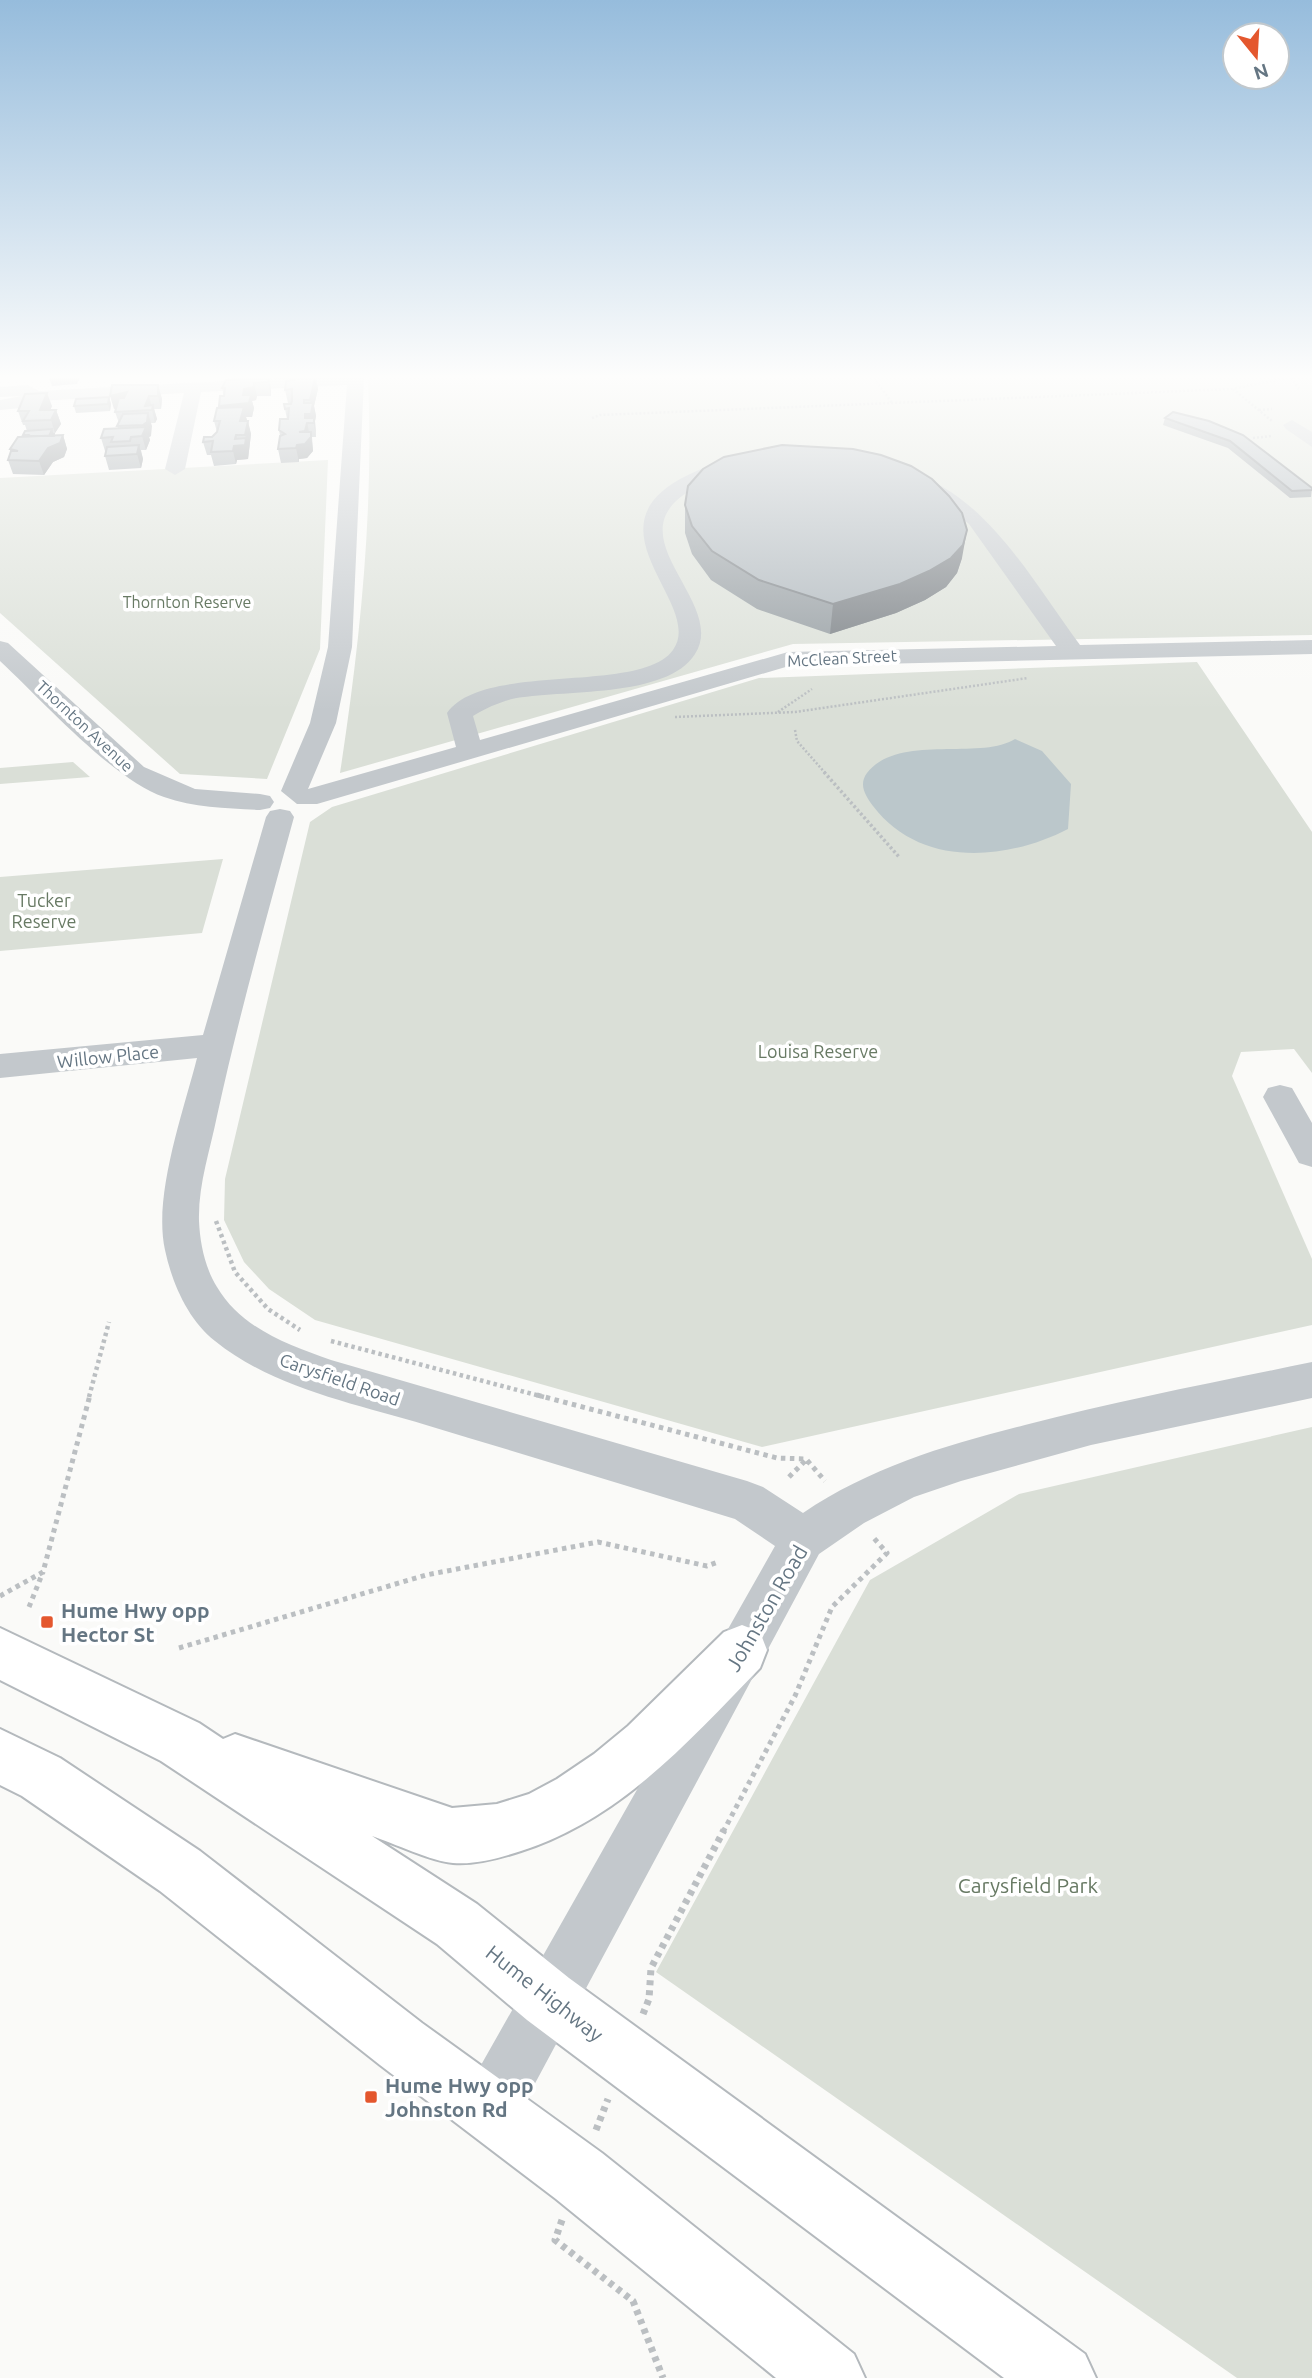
<svg xmlns="http://www.w3.org/2000/svg" width="1312" height="2378" font-family="Ubuntu,sans-serif">
  <style>
    .green { fill: #dadfd7 }
    .water { fill: #bbc7cb }
    .lines { fill: none; stroke-linecap: round; stroke-linejoin: round }
    .highway-casing { stroke: #b4b9bd; stroke-width: 4 }
    .path-far4 { stroke: #bbbfc2; stroke-width: 2.5; stroke-dasharray: 2 2; stroke-linecap: butt }
    .path-far3 { stroke: #bbbfc2; stroke-width: 3.5; stroke-dasharray: 2.5 2.5; stroke-linecap: butt }
    .path-far2 { stroke: #bbbfc2; stroke-width: 4.5; stroke-dasharray: 3.5 3.5; stroke-linecap: butt }
    .path-far1 { stroke: #bbbfc2; stroke-width: 5; stroke-dasharray: 4.5 4.5; stroke-linecap: butt }
    .path { stroke: #bbbfc2; stroke-width: 7; stroke-dasharray: 5 5; stroke-linecap: butt }
    .minor { fill: #c3c8cc; fill-rule: evenodd }
    .highway { fill: #fff; fill-rule: evenodd }
    .wall { fill: #929a9f }
    .shaded-wall { fill: #777d82 }
    .building { fill: #aab3b9; stroke: #777d82; stroke-width: 2 }
    .poi-dot { fill: #e4572e; stroke: #fff; stroke-width: 2.5 }
    .labels { text-anchor: middle; dominant-baseline: central; stroke-width: 7; stroke-linejoin: round; paint-order: stroke }
    .far-park-label { font-size: 16px; fill: #687a64; stroke: #fff }
    .far-street-label { font-size: 16px; fill: #657683; stroke: #fff }
    .park-label { font-size: 18px; fill: #687a64; stroke: #fff }
    .street-label { font-size: 18px; fill: #657683; stroke: #fff }
    .near-street-label { font-size: 21px; fill: #657683; stroke: #fff }
    .near-poi-label { font-size: 21px; font-weight: bold; fill: #657683; stroke: #fff; text-anchor: start }
    .near-park-label { font-size: 21px; fill: #687a64; stroke: #fff }
  </style>
  <rect width="100%" height="100%" fill="#fafaf8"/>
  <!-- green -->
  <path class="green" d="M368,378H1312V635L793,644L340,773C360,643 374,510 368,378Z
    M328,460L320,649L267,779L180,774L0,613V478Z
    M1197,662L1312,832V1073L1294,1049L1241,1052L1232,1076L1312,1259V1325L762,1447L315,1320L269,1289L244,1262L224,1220L225,1179L310,822L332,807L759,678Z
    M73,762L90,777L0,784V768Z
    M223,859L202,933L0,951V877Z
    M1312,1427V2378H1237L656,1972L870,1580L1019,1494Z"/>
  <!-- water -->
  <path class="water" d="M1015,739L1042,751L1071,784L1068,829C1006,861 920,868 873,806C866,796 858,785 867,773C898,733 980,761 1015,739Z"/>
  <g class="lines">
    <!-- highway casing -->
    <g class="highway-casing">
      <path id="highway" d="M742,1625L760,1632L767,1650L760,1668C689,1741 621,1819 521,1851C500,1858 475,1865 453,1863C433,1862 393,1843 372,1836L477,1904L569,1978L1085,2354L1096,2378H1004L527,2020L437,1944L161,1761L0,1680V1628L199,1723L223,1739L235,1734L452,1808L497,1804L529,1794L557,1779L594,1754L628,1726L724,1632Z
        M0,1729L60,1758L200,1851L422,2023L602,2153L854,2354L865,2378H776L556,2199L380,2065L160,1891L22,1796L0,1785Z"/>
    </g>
    <!-- path-far4 -->
    <path class="path-far4" d="M874,378L892,403
      M1291,378L1299,389
      M1233,389L1272,421
      M1259,410L1272,409
      M592,418L600,415L1232,389L1287,378
      M1253,438L1272,436
      M778,712L812,689
      M675,717L795,712L1028,678
      M795,730L797,741L826,774"/>
    <!-- path-far3 -->
    <path class="path-far3" d="M824,772L900,858"/>
    <!-- path-far2 -->
    <path class="path-far2" d="M216,1221L235,1272L268,1309L300,1330
      M331,1341L544,1397
      M89,1397L109,1322"/>
    <!-- path-far1 -->
    <path class="path-far1" d="M537,1395L777,1458L806,1459L825,1481
      M789,1477L806,1460
      M0,1596L43,1572L90,1395
      M29,1607L43,1572
      M179,1648L426,1575L598,1542L707,1566L718,1562
      M723,1832L795,1696L832,1607L887,1553L872,1536"/>
    <!-- path -->
    <path class="path" d="M643,2014L649,1999L651,1968L724,1830
      M596,2130L608,2099
      M562,2220L555,2240L633,2301L663,2378"/>
    <!-- minor -->
    <path class="minor" d="M277,378H364L352,647L336,723L308,789L456,747L447,713C483,661 641,695 673,650C706,604 580,527 688,475C705,467 730,456 749,461L751,465L749,469C568,514 734,593 695,654C667,699 560,689 512,699C498,703 486,708 473,716L480,740L788,652L1056,646L969,524L938,498L902,483L899,479L902,475L909,473C985,492 1035,585 1080,645L1312,640V654L789,666L317,804H297L281,791L310,723L328,647L347,385L201,392L185,469L175,475L165,469L184,393L38,401L21,408L0,410V400L22,396L0,397V387L28,385L39,391Z
      M1292,420L1312,432V447L1286,429L1283,425Z
      M0,641L8,643L144,767L195,789L260,794L270,796L274,802L270,808L260,810C228,808 195,808 164,797C112,779 43,701 0,661Z
      M280,809L290,811L294,817C267,916 239,1015 217,1116C210,1151 198,1185 199,1221C200,1243 205,1268 217,1287C241,1328 288,1345 331,1360L747,1481L763,1487L803,1513C871,1467 946,1445 1025,1425C1120,1400 1216,1382 1312,1362V1398L1091,1445L961,1481L914,1497L864,1523L819,1554L510,2130L489,2139L468,2130L459,2109L468,2088L775,1546L735,1519C632,1487 529,1456 426,1425C356,1404 273,1388 215,1341C188,1320 172,1283 165,1250C153,1196 183,1113 197,1058L0,1078V1054L203,1035L266,817L270,811Z
      M1280,1085L1292,1088L1312,1123V1167L1299,1163L1263,1097L1268,1088Z"/>
    <!-- highway -->
    <use href="#highway" class="highway"/>
  </g>
  <!-- wall -->
  <path class="wall" d="M269,378L271,391V396H257L256,400L252,401L254,408L252,417H246L251,434L248,459L237,460L236,464L214,466L211,455H207L203,442L212,437L217,432L214,421L224,396L222,388Z
    M295,378H316L318,389L314,406L316,416L315,421L316,437H312L313,451L307,458L299,459V462L281,463L278,449L280,436L279,430L287,419L284,404H291V403H288L285,390L295,380Z
    M158,385L162,399L161,409H154L157,419L155,423H151V436L149,437L150,440L146,450H141L143,459L141,468L109,470L105,456L106,451H105L101,438L118,428L117,426L119,423L115,412L116,408L114,409Z
    M109,397L111,404L110,411L76,413L74,406Z
    M52,406L50,410H56L61,424L55,433H54L55,436L63,435L67,449L64,457L53,462L44,475L13,474L8,460L11,451L10,449L24,437L23,435L27,431L25,425H23L18,411Z
    M1165,418L1243,435L1312,488L1311,497L1290,498L1228,448L1163,425Z
    M685,505L962,558L957,573L946,587L925,600L896,613L830,634L757,609L711,580L692,554L685,533Z"/>
  <!-- shaded-wall -->
  <path class="shaded-wall" d="M49,378H80L77,384L52,386Z
    M269,378L271,391V396L268,382Z
    M315,378H316L318,389L314,406L316,416L315,421L316,437L314,423H307L310,437L311,432L313,451L307,458L299,459V462L296,448L297,445L305,431L304,400L306,414L312,409L310,400Z
    M254,383L257,396L256,400L252,401L254,408L252,417H246L247,420L243,435L222,419L219,406L243,395L244,389Z
    M158,385L162,399L161,409L158,396Z
    M127,392L131,405L114,409L110,396Z
    M47,393L52,406L46,420L40,410Z
    M149,396L152,408L153,405L157,419L155,423L152,410L145,406Z
    M109,397L111,404L110,411L108,404Z
    M56,410L61,424L55,433L51,420Z
    M148,413L152,426L151,436L149,437L150,440L146,450L142,436L144,430L143,425Z
    M248,421L251,434L248,459L237,460L236,464L233,451L236,435L238,445L246,438L245,435Z
    M52,429L56,441L63,435L67,449L64,457L53,462L44,475L39,461Z
    M139,445L143,459L141,468L137,454Z
    M967,530L962,558L957,573L946,587L925,600L896,613L830,634L833,604Z"/>
  <!-- building -->
  <path class="building" d="M269,378L268,382L254,383V387L244,389L243,395H251L249,403L219,406L220,396H224L225,388H222L226,380Z
    M295,378H315L310,400H304V403H313L311,414H305V418H314V423H307L305,431L299,432H311V437L305,444L297,445L296,448L278,449L280,436L285,434L279,430L280,419H288L289,408L285,409L284,404H291L292,401V389L285,390L286,381L295,380Z
    M112,385H158V396H149L145,406L153,405L152,410L115,412L119,398H124L127,392L110,396Z
    M47,393L40,410H56L51,420L23,421L29,411H18L25,394Z
    M109,397L108,404L74,406L76,399Z
    M244,407L240,421H248L245,435H236L235,439L246,438L245,445L234,446L233,451L211,452L213,441L203,442L204,437H212L217,432L220,421H214L217,408Z
    M1173,412L1209,421L1243,435L1312,488V490L1292,491L1230,441L1165,418Z
    M148,413L147,422L143,425L117,426L123,414Z
    M146,427L142,436L131,437L130,441L111,442L113,437L101,438L104,429Z
    M52,429L50,434H54V436H27L28,435H23L25,431Z
    M63,435L60,443L48,448L39,461L8,460L11,451H18L10,449L18,437Z
    M139,445L137,454L105,456L107,447Z
    M782,445L853,449L881,455L911,466L932,479L949,496L962,513L967,530L963,545L951,558L929,571L900,584L833,604L759,580L712,551L692,526L685,505L688,486L703,469L724,457Z"/>
  <!-- sky -->
  <linearGradient id="sky" x2="0" y2="1"><stop stop-color="#96bcdc"/><stop offset="0.53" stop-color="#fdfdfc"/><stop offset="1" stop-color="#fdfdfc" stop-opacity="0"/></linearGradient>
  <rect width="1312" height="711" fill="url(#sky)"/>
  <!-- markers -->
  <g class="poi-dot">
    <rect x="40" y="1615" width="14" height="14" rx="3.5"/>
    <rect x="364" y="2090" width="14" height="14" rx="3.5"/>
  </g>
  <g class="labels">
    <!-- far-park labels -->
    <g class="far-park-label">
      <text x="187" y="602">Thornton Reserve</text>
    </g>
    <!-- far-street labels -->
    <g class="far-street-label">
      <text transform="translate(842 658) rotate(-3)">McClean Street</text>
      <text transform="translate(85 726) rotate(43)">Thornton Avenue</text>
    </g>
    <!-- park labels -->
    <g class="park-label">
      <text x="44" y="900">Tucker<tspan x="44" dy="21">Reserve</tspan></text>
      <text x="818" y="1051">Louisa Reserve</text>
    </g>
    <!-- street labels -->
    <g class="street-label">
      <text transform="translate(108 1056) rotate(-6)">Willow Place</text>
      <text transform="translate(340 1379) rotate(19)">Carysfield Road</text>
    </g>
    <!-- near-street labels -->
    <g class="near-street-label">
      <text transform="translate(766 1608) rotate(-60)">Johnston Road</text>
      <text transform="translate(545 1993) rotate(38)">Hume Highway</text>
    </g>
    <!-- near-poi labels -->
    <g class="near-poi-label">
      <text x="61" y="1610">Hume Hwy opp<tspan x="61" dy="24">Hector St</tspan></text>
      <text x="385" y="2085">Hume Hwy opp<tspan x="385" dy="24">Johnston Rd</tspan></text>
    </g>
    <!-- near-park labels -->
    <g class="near-park-label">
      <text x="1028" y="1885">Carysfield Park</text>
    </g>
  </g>
  <!-- north arrow -->
  <g transform="translate(1256 56) rotate(162)"><circle r="33" fill="#ffffff" stroke="#c1c8cd" stroke-width="2"/>
  <path d="M0-5L12 26L0 18L-12 26Z" fill="#e4572e"/>
  <text y="-10" font-size="19" font-weight="bold" text-anchor="middle" fill="#657683">N</text>
  </g>
</svg>
